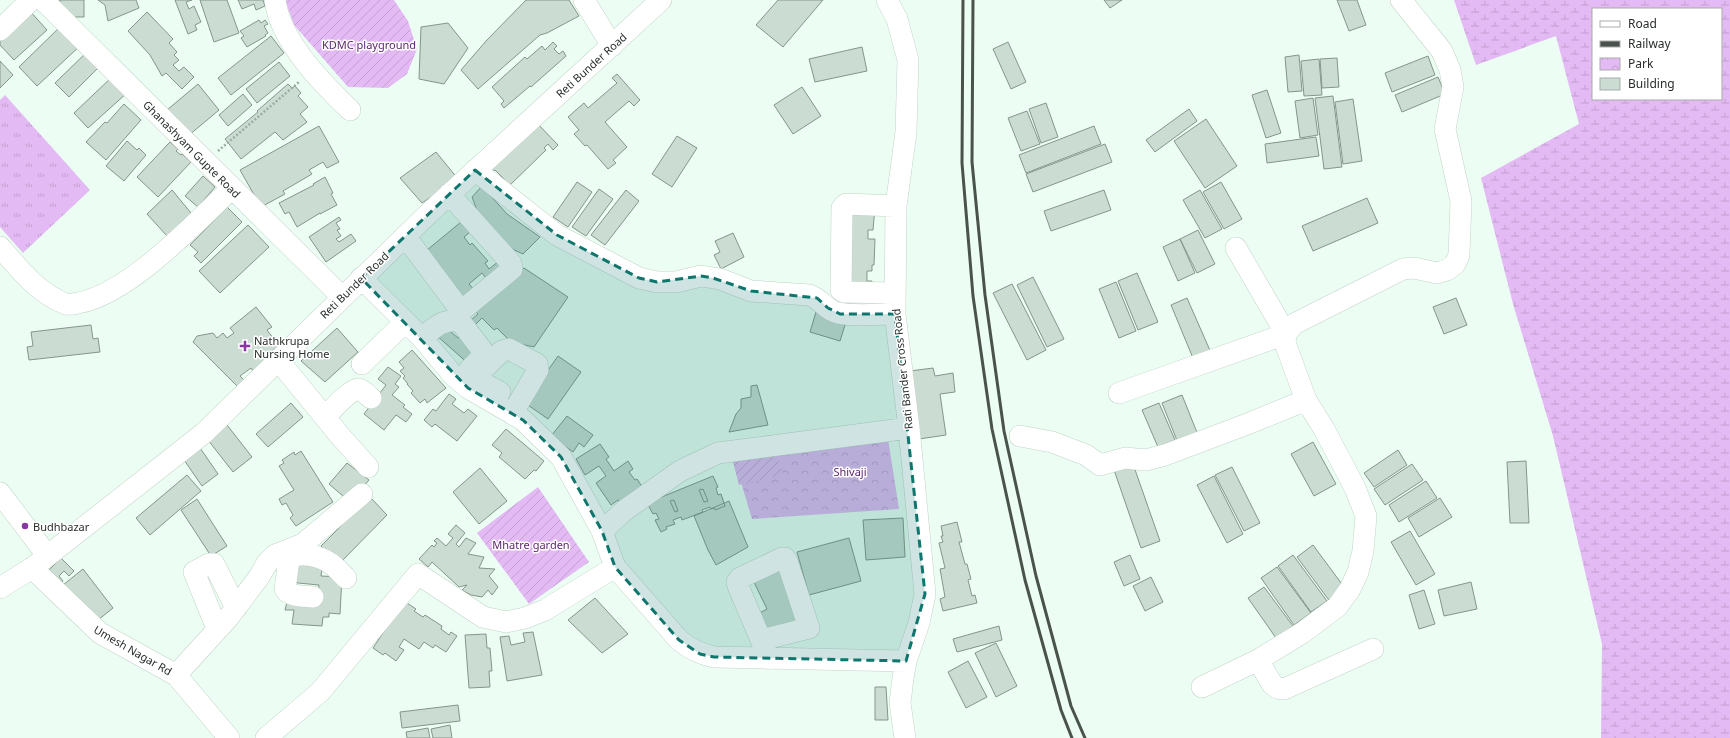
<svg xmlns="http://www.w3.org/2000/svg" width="1730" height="738" font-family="'Noto Sans',sans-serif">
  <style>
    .grass { fill: url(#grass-tufts) }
    .wetland { fill: url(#wetland-marsh); fill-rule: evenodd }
    .park { fill: url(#park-crowns) }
    .garden { fill: url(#garden-furrows) }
    .building { fill: #cbdcd2; stroke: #85958b }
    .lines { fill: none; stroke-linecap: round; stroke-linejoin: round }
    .minor-casing { stroke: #c2d3c8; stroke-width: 22 }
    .path { stroke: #9faca4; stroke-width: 2.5; stroke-dasharray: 2 2; stroke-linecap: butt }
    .minor { stroke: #fff; stroke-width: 21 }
    .rail { stroke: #4a524d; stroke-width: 3 }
    .marked { fill: #0f766e; fill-opacity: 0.2; stroke: #0f766e; stroke-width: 3; stroke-dasharray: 8 5; stroke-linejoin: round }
    .poi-dot { fill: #8936a5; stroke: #fff; stroke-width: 1.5 }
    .labels { text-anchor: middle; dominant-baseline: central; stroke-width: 3; stroke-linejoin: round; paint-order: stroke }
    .park-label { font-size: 11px; fill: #5d2471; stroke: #fff }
    .street-label { font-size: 11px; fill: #282e2a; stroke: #fff }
    .poi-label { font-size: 11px; fill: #282e2a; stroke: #fff; text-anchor: start }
  </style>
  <defs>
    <pattern id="grass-tufts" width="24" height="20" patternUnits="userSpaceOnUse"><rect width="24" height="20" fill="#e3baf3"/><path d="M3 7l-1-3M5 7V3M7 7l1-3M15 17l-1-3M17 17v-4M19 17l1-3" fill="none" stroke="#c3a0d0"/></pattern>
    <pattern id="wetland-marsh" width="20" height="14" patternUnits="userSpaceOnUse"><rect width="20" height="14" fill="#e3baf3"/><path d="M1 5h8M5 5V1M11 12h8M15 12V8" fill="none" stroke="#c3a0d0"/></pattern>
    <pattern id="park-crowns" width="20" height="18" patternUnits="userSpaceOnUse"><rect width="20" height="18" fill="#e3baf3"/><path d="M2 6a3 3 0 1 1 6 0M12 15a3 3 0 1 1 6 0" fill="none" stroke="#c3a0d0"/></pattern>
    <pattern id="garden-furrows" width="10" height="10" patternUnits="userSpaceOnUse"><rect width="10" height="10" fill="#e3baf3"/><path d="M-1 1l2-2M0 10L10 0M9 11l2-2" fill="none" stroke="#c3a0d0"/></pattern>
  </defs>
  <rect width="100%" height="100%" fill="#ecfef3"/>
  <!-- grass -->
  <path class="grass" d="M5,95L90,190L23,253L0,227V100Z"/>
  <!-- wetland -->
  <path class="wetland" d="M1454,0H1730V738H1601L1602,644L1553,436L1513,304L1481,178L1579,124L1556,36L1476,65ZM1593,9H1721V99H1593Z"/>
  <!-- park -->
  <path class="park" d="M886,426L899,509L752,519L730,445Z"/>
  <!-- garden -->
  <path class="garden" d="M285,0H394L408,21L417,49L407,74L388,88L348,87L294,25Z
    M771,435L783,475L739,485L728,443Z
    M538,487L589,562L529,604L477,533Z"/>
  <!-- building -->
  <path class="building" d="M53,0H84V17H70L60,5V0Z
    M98,0H136L139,8L108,21L105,5Z
    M175,0H192L186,2L189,9L194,6L201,22L195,25L197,30L188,34Z
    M200,0H227L239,33L214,42Z
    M238,0H263L265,6L256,10L254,4L242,9Z
    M526,0H569L579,16L547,33L540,35L478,89L461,70L486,41Z
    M778,0H823L783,47L756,25Z
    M1104,0H1122L1110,8Z
    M1337,0H1357L1366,25L1349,31Z
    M29,10L47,30L14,60L0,45V38Z
    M147,12L173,39L169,43L177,52L174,55L179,60L173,65L179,71L184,67L194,77L182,89L166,73L162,76L150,55L128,31Z
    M259,20L261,23L265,20L268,24L264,26L268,33L265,35L266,36L247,47L241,38L244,36L240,31Z
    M448,23L468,48L444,84L419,79L421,27Z
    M63,24L82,44L37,86L19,67Z
    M271,36L284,53L231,95L218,78Z
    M553,42L557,46L554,49L559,54L563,51L566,56L531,87L530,86L504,108L501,104L504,101L492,87L525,57L527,59L542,46L545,50Z
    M1008,42L1026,82L1011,89L993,49Z
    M862,47L867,71L815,82L809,59Z
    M89,50L103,63L69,97L55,83Z
    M1299,55L1302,91L1288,92L1285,57Z
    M1428,56L1435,75L1392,92L1385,73Z
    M1337,58L1339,87L1322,88L1320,59Z
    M1319,59L1322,95L1304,96L1301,61Z
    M0,61L13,75L0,88Z
    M279,62L290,76L257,103L246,89Z
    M617,74L640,100L634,106L629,101L605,122L627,147L613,160L616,163L608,169L587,145L585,146L574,134L579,130L568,117L584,103L588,108L617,83L612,78Z
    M113,76L128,92L88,128L74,113Z
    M1438,77L1445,94L1402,112L1395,95Z
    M198,84L219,110L188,136L167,110Z
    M288,84L292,88L295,86L301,93L298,96L308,107L300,114L307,122L283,140L275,132L241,159L225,139L258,112L257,111Z
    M802,87L821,116L793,134L774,105Z
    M1267,90L1281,133L1266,138L1252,95Z
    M243,94L252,105L228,126L219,115Z
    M1333,96L1342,167L1324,169L1315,98Z
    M1313,98L1318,135L1300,138L1295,101Z
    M1353,99L1362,161L1343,164L1335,102Z
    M1046,103L1058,137L1041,143L1029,109Z
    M124,104L141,120L106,160L86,142L105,122L107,123Z
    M1189,109L1197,121L1155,152L1146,140Z
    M1027,111L1040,144L1021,151L1008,118Z
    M1206,119L1237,166L1205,188L1174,141Z
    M536,122L558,145L553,150L548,144L544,148L546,150L506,189L505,180L495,170L492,172L487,167Z
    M319,126L339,162L327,168L323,162L309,170L312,174L283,191L285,194L261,207L240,170Z
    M1094,126L1101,144L1026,173L1019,155Z
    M677,136L697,148L672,187L652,174Z
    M1316,137L1319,156L1267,163L1265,144Z
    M127,141L137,150L139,148L146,155L124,181L106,166Z
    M170,142L178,149L176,151L181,155L182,154L191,162L158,197L137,177Z
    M1105,144L1112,162L1033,192L1026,174Z
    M436,152L458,179L422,203L400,178Z
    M203,176L215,187L198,207L185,196Z
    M325,177L333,193L331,194L337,205L320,214V213L297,227L289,212L285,214L279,203L314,185L313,184Z
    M577,182L592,192L568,227L553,217Z
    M1221,182L1242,219L1224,229L1203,192Z
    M482,186L507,214L540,237L523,254L497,242L481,221L472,197Z
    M599,189L613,199L586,236L572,227Z
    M172,190L191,213L167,236L147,214Z
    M626,190L639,201L605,245L591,235Z
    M1104,190L1111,210L1051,231L1044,211Z
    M1200,190L1222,229L1205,238L1183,200Z
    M1367,198L1378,223L1313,251L1302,226Z
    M849,206L875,207L873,230H868V239H875L874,265H872V271H867V281H872L871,286L846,290Z
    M227,207L242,222L201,263L194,256L198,252L190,245Z
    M339,217L341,220L336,223L340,229L337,230L341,236L336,239L339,242L351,234L356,241L326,262L309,237Z
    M461,222L470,232L464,237L470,245L472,243L488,261L485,263L489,269L499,261L506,268L489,282L482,273L469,284L477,293L463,304L421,255Z
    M248,225L269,247L220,293L199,271Z
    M1198,230L1215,264L1197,273L1180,239Z
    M733,233L744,257L721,269L714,255L720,252L715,241Z
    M1180,239L1195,273L1178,281L1163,247Z
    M524,268L568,297L534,347L511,342L497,328L494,330L482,318L475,325L471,320L478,314L473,309Z
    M1137,273L1158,322L1138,330L1118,281Z
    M1033,277L1064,339L1047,347L1017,285Z
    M1116,282L1136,331L1119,338L1099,289Z
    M1012,284L1046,350L1027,360L993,293Z
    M1187,298L1212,355L1195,363L1171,305Z
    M1456,298L1467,325L1444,334L1433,307Z
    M256,307L272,327L267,330L277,343L282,339L288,347L280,353L276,348L268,354L270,357L253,371L251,368L240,376L244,380L237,386L193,342L197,336L213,333L217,338L223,333L227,338L234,333L230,328Z
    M816,312L846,322L840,341L810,332Z
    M91,325L93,339L98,338L100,352L29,360L27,347L33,346L31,332Z
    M444,326L458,338L460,337L481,355L471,366L436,335Z
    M337,328L358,352L325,382L301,361Z
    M412,350L446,388L427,403L425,399L420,403L411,393L413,391L407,384H408L403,378L405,376L400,371L404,368L399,362Z
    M558,356L581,372L548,419L525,403Z
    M388,367L401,376L395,384L399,387L392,395L405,405L403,407L412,414L406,422L396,415L384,430L364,414L386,385L378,379Z
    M933,368L935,376L953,373L955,392L940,394L946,435L919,439L910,371Z
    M757,385L768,425L729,432L736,414L741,408V399L751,397V386Z
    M449,394L456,399L452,404L464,413L468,409L477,416L457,441L435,424L432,427L424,420L433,409L436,411Z
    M1182,395L1198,435L1178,443L1162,403Z
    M291,403L303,417L268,447L256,434Z
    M1159,403L1175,440L1158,447L1142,410Z
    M567,416L593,435L584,447L579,443L573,452L551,436Z
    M227,425L252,457L233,472L208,440Z
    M506,429L544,461L536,471L534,470L525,479L499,457L502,453L492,445Z
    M1313,442L1336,484L1314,496L1291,454Z
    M600,444L609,457L606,459L614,471L628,461L633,469L629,472L635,480L637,479L643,488L620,503L618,500L611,505L596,483L606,476L599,466L585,475L576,459Z
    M198,445L218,474L202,486L182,457Z
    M1398,450L1407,465L1374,487L1364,473Z
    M301,451L333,502L296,526L290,518L293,515L286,503L282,505L279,499L294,490L279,466L284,463L282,460L294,452L295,455Z
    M1132,461L1160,541L1141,548L1113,467Z
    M1526,461L1529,523H1510L1507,462Z
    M347,463L369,480L350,502L329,484Z
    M1412,464L1423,480L1385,505L1374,489Z
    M1232,467L1260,523L1244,531L1215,475Z
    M480,468L507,501L479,524L453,492Z
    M187,475L201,491L150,535L136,518Z
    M713,476L718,487L716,488L718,495L721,494L725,506L715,510L714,508L711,509L710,507L702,510L703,512L682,520L681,517L673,520L675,524L666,527L667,529L661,532L655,520L659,519L656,513L653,514L647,503Z
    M1214,476L1243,534L1227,543L1197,485Z
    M1426,481L1437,498L1399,522L1389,505Z
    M703,489L708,501L704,502L699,490Z
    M370,497L387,515L339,564L321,546Z
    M1440,498L1452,517L1419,537L1408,518Z
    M197,499L227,546L211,556L181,510Z
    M674,500L678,511L675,512L670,501Z
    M729,501L748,547L716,565L708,550L694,516Z
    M903,518L905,557L866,560L863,520Z
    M957,522L962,542H959L965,564H967L971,579L968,580L972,596L975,595L977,603L943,611L940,599L945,597L940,569L945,568L939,543L943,542L941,536H943L941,526Z
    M456,525L465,533L456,544L459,547L466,538L476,543L468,554L484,557L479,568L495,569L489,576L498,587L492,595L488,590L482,597L471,595L462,590L467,585L459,587L432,562L428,567L419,559L432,545L434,547L437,543L434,541L437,538L446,546L453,538L448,534Z
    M1410,531L1435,574L1416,585L1391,542Z
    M849,538L861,581L809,595L797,552Z
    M1313,545L1347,591L1331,603L1297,557Z
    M1130,555L1140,579L1124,586L1114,562Z
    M1293,555L1327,601L1311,612L1278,566Z
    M61,558L74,571L69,576L64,571L59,576L63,581L57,587L45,574Z
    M290,559L323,562L321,576L342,577L340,614L329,613V617H323L322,626L292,624L294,610H285L288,598L317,601L319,585L288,582Z
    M780,562L803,627L762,633L754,616L767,609L751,576Z
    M1277,567L1311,613L1294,625L1261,578Z
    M83,569L113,608L93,624L63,585Z
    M1151,577L1163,602L1145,611L1133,586Z
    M1471,582L1477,609L1444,616L1438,590Z
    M1264,587L1293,626L1276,638L1248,598Z
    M1424,590L1435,624L1419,629L1409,595Z
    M595,598L628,634L602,653L568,620Z
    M404,601L416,609L414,611L423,617L425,615L442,626L441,629L449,635L451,632L457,636L446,652L435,645L433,648L424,642L419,649L404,639L399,647L404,650L396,661L385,653L383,655L373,648Z
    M999,626L1002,640L957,652L953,639Z
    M533,632L542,675L507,681L500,637L509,636L511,645L525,642L523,633Z
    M486,634L487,648H490L492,671H489L490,687L469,688L465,635Z
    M996,643L1017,686L996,697L975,653Z
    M968,661L987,697L966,708L948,672Z
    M875,687H886L888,720H875Z
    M458,705L460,721L402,728L400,712Z
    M450,725L452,738H433L431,729Z
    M428,728L430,738H407L406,732Z"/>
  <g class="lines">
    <!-- minor casing -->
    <g class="minor-casing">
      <path id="minor" d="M43,0L342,297
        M275,0C280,41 322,83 350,110
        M584,0L612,46
        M887,0L897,19L908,60L906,132L896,206L895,314L909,428L925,594L919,623L906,661L903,678L900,703L905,738
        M0,30L31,0
        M475,170L557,235L639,278L657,282H676L701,276L720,279L751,291L809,295C821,299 824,308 835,312C847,317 881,314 895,314
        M405,236L458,307L464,308L466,307L512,269L511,263L449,194
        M0,247C19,269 39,294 66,304C70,305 74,304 78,303C129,294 194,224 232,188
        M895,293L844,292L841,290L842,208L846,204L896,206
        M422,338C435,327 442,319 460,321L485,354L469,370
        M278,360L341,437L368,467
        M362,364L405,322
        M500,392L479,381L477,375L502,351L509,349L537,364L538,370L512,414
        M1119,393L1286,334L1236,248
        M325,417C330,412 352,387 359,389C363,390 368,396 371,398
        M1020,436L1052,442L1086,455L1100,465L1125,458L1146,460L1165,455L1250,423L1306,400L1285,343L1286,334L1294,324L1403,269L1414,268L1437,273L1447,270L1455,264L1459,255L1461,201L1445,129L1453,87L1450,70L1442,51L1401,0
        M0,493L47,555
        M602,531L625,510L680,471L718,453L909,428
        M615,567L679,640C690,649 700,654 714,657L906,661
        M32,568L100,633L176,675L229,738
        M0,588L32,568L204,433L428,214L661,0
        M313,597C305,596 289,597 285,589L289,559C300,551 320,556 330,563C336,567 341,573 346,578
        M219,628L214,621L194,572L209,564H214L236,608
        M761,640L809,628L787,561L785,558H782L740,578L737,582L738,586L769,659
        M1258,660L1272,684L1277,688L1284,689L1373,649
        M176,675L228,618L259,577L267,563L275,555L303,544L362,494
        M1202,687L1258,660L1302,633L1337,607L1350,589L1358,572L1363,551L1366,516L1355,488L1324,429L1306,400
        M266,738L320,692L418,574L483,617L506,622L525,618L545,610L615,567L602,531L561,457L523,420L468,388L453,375L422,338L361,278"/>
    </g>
    <!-- path -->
    <path class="path" d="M218,151L299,82"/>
    <!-- minor -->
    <use href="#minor" class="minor"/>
    <!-- rail -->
    <path class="rail" d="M963,0L962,163L973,296L992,429L1025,580L1061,710L1072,738
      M973,0L972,162L985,295L1004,431L1036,576L1071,706L1085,738"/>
  </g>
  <!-- marked area -->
  <path class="marked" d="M475,170L557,235L639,278L657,282L701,276L713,278L751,291L817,298L828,308L840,314H895L925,594L906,661L714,657L700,654L679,640L615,567L602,531L561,457L523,420L468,388L361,278Z"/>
  <!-- markers -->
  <g class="poi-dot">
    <path d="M243 340h4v4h4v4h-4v4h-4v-4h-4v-4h4z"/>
    <circle cx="25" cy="526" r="4"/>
  </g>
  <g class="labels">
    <!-- park labels -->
    <g class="park-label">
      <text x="369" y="44">KDMC playground</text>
      <text x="850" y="471">Shivaji</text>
      <text x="531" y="544">Mhatre garden</text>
    </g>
    <!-- street labels -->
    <g class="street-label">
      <text transform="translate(591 65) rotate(-42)">Reti Bunder Road</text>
      <text transform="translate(192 149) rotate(45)">Ghanashyam Gupte Road</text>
      <text transform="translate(354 285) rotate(-44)">Reti Bunder Road</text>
      <text transform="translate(902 369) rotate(-96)">Rati Bander Cross Road</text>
      <text transform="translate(133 650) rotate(30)">Umesh Nagar Rd</text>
    </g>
    <!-- poi labels -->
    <g class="poi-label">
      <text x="254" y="340">Nathkrupa<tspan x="254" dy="13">Nursing Home</tspan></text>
      <text x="33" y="526">Budhbazar</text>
    </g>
  </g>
  <!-- legend -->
  <rect x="1592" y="8" width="130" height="92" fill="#ffffff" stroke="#a9abaa"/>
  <rect x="1600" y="21" width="20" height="6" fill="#ffffff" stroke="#a9abaa"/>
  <text x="1628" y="28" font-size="12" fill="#282e2a">Road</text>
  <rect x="1600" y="41" width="20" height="6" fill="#4a524d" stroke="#a9abaa"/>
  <text x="1628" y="48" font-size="12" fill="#282e2a">Railway</text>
  <rect x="1600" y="58" width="20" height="12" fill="url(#park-crowns)" stroke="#a9abaa"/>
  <text x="1628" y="68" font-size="12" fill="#282e2a">Park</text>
  <rect x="1600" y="78" width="20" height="12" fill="#cbdcd2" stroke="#a9abaa"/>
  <text x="1628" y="88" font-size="12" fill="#282e2a">Building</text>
</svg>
